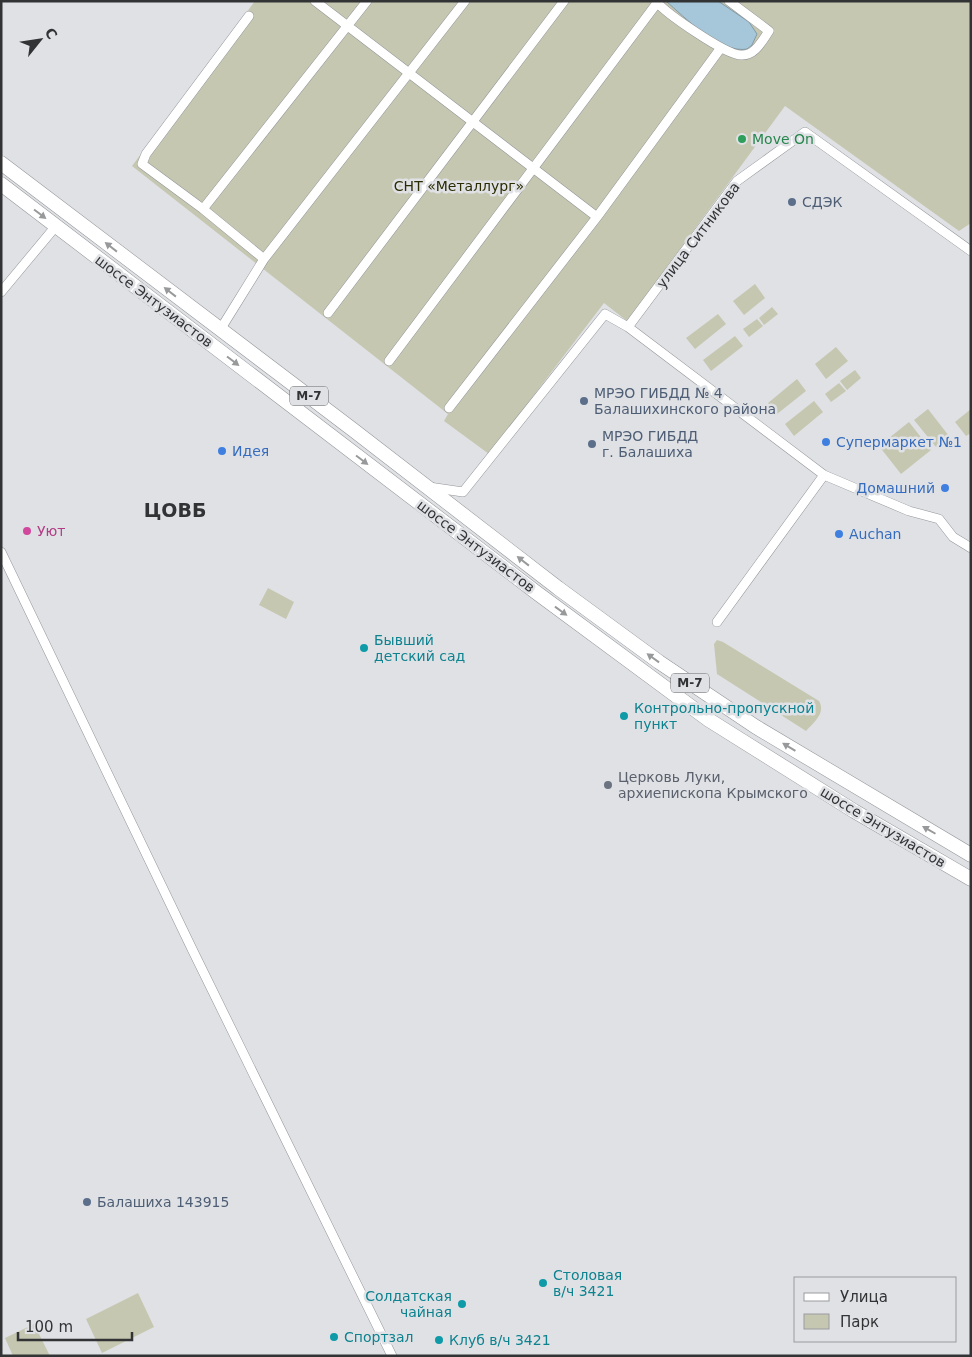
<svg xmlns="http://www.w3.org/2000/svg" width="972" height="1357" font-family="'DejaVu Sans',sans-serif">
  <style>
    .green { fill: #c6c7b1 }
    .water { fill: #a5c7d9; stroke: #829ba8 }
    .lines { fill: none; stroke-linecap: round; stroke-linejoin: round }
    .minor-casing { stroke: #939699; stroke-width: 10 }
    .highway-casing { stroke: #939699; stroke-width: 15 }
    .minor { stroke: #fff; stroke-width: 9 }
    .highway { stroke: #fff; stroke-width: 14 }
    .oneway { fill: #98999a }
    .leisure-dot { fill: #2e9e5b; stroke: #dfe1e5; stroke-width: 2 }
    .service-dot { fill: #5c6f8a; stroke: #dfe1e5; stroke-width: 2 }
    .shop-dot { fill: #3f7fe0; stroke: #dfe1e5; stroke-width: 2 }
    .hotel-dot { fill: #d1479c; stroke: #dfe1e5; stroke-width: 2 }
    .culture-dot { fill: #0f9aa8; stroke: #dfe1e5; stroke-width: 2 }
    .worship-dot { fill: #6b7280; stroke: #dfe1e5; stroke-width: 2 }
    .labels { text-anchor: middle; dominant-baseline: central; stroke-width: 5; stroke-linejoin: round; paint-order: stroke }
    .shield { fill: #dfe1e5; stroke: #66676a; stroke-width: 1 }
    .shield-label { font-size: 12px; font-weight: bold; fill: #323335 }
    .leisure-label { font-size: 14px; fill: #27864d; stroke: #dfe1e5; text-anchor: start }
    .park-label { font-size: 14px; fill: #2c2c02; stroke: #dfe1e5 }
    .service-label { font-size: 14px; fill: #4e5e75; stroke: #dfe1e5; text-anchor: start }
    .street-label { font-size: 14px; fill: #323335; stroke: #dfe1e5 }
    .shop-label { font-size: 14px; fill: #366cbe; stroke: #dfe1e5; text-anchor: start }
    .hotel-label { font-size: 14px; fill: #b23c85; stroke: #dfe1e5; text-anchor: start }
    .culture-label { font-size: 14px; fill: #0d838f; stroke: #dfe1e5; text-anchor: start }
    .worship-label { font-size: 14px; fill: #5b616d; stroke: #dfe1e5; text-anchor: start }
    .district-label { font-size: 19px; font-weight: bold; fill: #323335; stroke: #dfe1e5 }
  </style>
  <rect width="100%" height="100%" fill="#dfe1e5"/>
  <!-- green -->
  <path class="green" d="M255,1H971V223L959,231L785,106L627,321L604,303L489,454L444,421L448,414L132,166Z
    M755,284L765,298L744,315L733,301Z
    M772,307L778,314L764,325L759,318Z
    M718,314L726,324L695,349L686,338Z
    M757,319L763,326L749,337L743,329Z
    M735,336L743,346L711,371L703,360Z
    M836,347L848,361L826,379L815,364Z
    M855,370L861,378L847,390L840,381Z
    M797,379L806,391L777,414L768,403Z
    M839,383L846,391L831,402L825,394Z
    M814,401L823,412L794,436L785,424Z
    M928,409L949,436L936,447L914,420Z
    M971,409V433L966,436L955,422Z
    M909,422L931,450L901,474L879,446Z
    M268,588L294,602L286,619L259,605Z
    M717,640L723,642L819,701C826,713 814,722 806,731L717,674L714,644Z
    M138,1293L154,1327L102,1353L86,1319Z
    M34,1324L50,1356H13L5,1338Z"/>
  <!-- water -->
  <path class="water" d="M666,1H718L749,22L757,34L752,45L747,49C721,54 684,17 666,1Z"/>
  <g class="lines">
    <!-- minor casing -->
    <g class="minor-casing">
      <path id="minor" d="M315,1L597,217
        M656,1C665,13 726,55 741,55C755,56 762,41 769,31L729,1
        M249,16L146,154L142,164L203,209L264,259
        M203,209L367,1
        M1,292L56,226
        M328,313L564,1
        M628,327L737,181L805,132L971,251
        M220,330L264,259L465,1
        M389,361L657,3
        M449,408L597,217L720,49
        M429,487L463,492L605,314L628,327L824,475L909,511L939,519L953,537L971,548
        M1,552L192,949L392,1356
        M717,622L824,475"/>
    </g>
    <!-- highway casing -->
    <g class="highway-casing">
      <path id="highway" d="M1,163L352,429L558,588L659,662L756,727L971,855
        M1,184L537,593L709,720L854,811L971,879"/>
    </g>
    <!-- minor -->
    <use href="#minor" class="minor"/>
    <!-- highway -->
    <use href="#highway" class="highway"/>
  </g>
  <!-- one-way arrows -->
  <defs><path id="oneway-solid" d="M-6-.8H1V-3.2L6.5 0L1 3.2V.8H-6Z" transform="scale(1.25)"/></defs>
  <g class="oneway">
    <use href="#oneway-solid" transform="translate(40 214) rotate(37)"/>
    <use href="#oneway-solid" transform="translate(111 247) rotate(-142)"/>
    <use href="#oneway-solid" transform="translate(170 292) rotate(-142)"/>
    <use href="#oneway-solid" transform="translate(233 361) rotate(37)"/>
    <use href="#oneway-solid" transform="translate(362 460) rotate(37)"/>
    <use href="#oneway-solid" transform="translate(523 561) rotate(-142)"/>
    <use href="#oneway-solid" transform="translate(561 611) rotate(36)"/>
    <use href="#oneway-solid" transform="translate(653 658) rotate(-144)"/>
    <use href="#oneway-solid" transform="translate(789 747) rotate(-149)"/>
    <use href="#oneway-solid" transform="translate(929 830) rotate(-150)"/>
  </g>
  <!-- markers -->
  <circle class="leisure-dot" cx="742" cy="139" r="5"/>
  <g class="service-dot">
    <circle cx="792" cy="202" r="5"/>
    <circle cx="584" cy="401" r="5"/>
    <circle cx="592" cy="444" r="5"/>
    <circle cx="87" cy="1202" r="5"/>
  </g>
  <g class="shop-dot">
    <circle cx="826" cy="442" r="5"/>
    <circle cx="222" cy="451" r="5"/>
    <circle cx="945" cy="488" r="5"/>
    <circle cx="839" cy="534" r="5"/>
  </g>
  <circle class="hotel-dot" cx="27" cy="531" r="5"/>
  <g class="culture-dot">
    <circle cx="364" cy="648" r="5"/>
    <circle cx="624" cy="716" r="5"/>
    <circle cx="543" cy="1283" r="5"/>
    <circle cx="462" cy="1304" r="5"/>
    <circle cx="334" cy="1337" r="5"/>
    <circle cx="439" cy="1340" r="5"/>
  </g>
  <circle class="worship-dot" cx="608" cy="785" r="5"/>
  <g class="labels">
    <!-- shield labels -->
    <g class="shield">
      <rect x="290" y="386.5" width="38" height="19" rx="4"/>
      <rect x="671" y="673.5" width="38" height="19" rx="4"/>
    </g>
    <g class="shield-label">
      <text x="309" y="396">М-7</text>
      <text x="690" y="683">М-7</text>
    </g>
    <!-- leisure labels -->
    <g class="leisure-label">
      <text x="752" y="139">Move On</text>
    </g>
    <!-- park labels -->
    <g class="park-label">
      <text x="459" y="186">СНТ «Металлург»</text>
    </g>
    <!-- service labels -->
    <g class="service-label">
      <text x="802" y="202">СДЭК</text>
      <text x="594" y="393">МРЭО ГИБДД № 4<tspan x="594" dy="16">Балашихинского района</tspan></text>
      <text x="602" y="436">МРЭО ГИБДД<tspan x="602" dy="16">г. Балашиха</tspan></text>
      <text x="97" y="1202">Балашиха 143915</text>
    </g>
    <!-- street labels -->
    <g class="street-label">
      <text transform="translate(698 235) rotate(-53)">улица Ситникова</text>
      <text transform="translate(154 301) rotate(37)">шоссе Энтузиастов</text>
      <text transform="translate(476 546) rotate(37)">шоссе Энтузиастов</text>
      <text transform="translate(883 827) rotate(31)">шоссе Энтузиастов</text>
    </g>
    <!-- shop labels -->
    <g class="shop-label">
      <text x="836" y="442">Супермаркет №1</text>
      <text x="232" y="451">Идея</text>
      <text x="935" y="488" text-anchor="end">Домашний</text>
      <text x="849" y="534">Auchan</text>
    </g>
    <!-- hotel labels -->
    <g class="hotel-label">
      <text x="37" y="531">Уют</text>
    </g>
    <!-- culture labels -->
    <g class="culture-label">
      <text x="374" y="640">Бывший<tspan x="374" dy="16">детский сад</tspan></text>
      <text x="634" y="708">Контрольно-пропускной<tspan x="634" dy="16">пункт</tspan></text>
      <text x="553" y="1275">Столовая<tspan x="553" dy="16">в/ч 3421</tspan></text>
      <text x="452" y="1296" text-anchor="end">Солдатская<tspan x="452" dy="16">чайная</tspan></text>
      <text x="344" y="1337">Спортзал</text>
      <text x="449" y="1340">Клуб в/ч 3421</text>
    </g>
    <!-- worship labels -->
    <g class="worship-label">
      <text x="618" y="777">Церковь Луки,<tspan x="618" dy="16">архиепископа Крымского</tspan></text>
    </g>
    <!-- district labels -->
    <g class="district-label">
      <text x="175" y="510">ЦОВБ</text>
    </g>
  </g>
  <!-- border -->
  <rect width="972" height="1357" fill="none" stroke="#323335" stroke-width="5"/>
  <!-- legend -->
  <rect x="794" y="1277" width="162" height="65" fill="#dfe1e5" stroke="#9a9b9f"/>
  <rect x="804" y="1293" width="25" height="8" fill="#ffffff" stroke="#9a9b9f"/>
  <text x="840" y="1302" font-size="15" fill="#323335">Улица</text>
  <rect x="804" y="1314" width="25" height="15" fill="#c6c7b1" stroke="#9a9b9f"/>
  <text x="840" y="1327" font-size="15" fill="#323335">Парк</text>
  <!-- north arrow -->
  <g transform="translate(40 40) rotate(60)" stroke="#dfe1e5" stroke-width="4" paint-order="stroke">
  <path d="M0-4L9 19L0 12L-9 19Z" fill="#323335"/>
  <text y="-8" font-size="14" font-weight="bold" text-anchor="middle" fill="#323335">С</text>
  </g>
  <!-- scale -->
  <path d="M18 1332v8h114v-8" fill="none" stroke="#323335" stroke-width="2.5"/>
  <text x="25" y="1332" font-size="15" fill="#323335" stroke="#dfe1e5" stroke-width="4" paint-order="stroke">100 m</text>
</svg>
